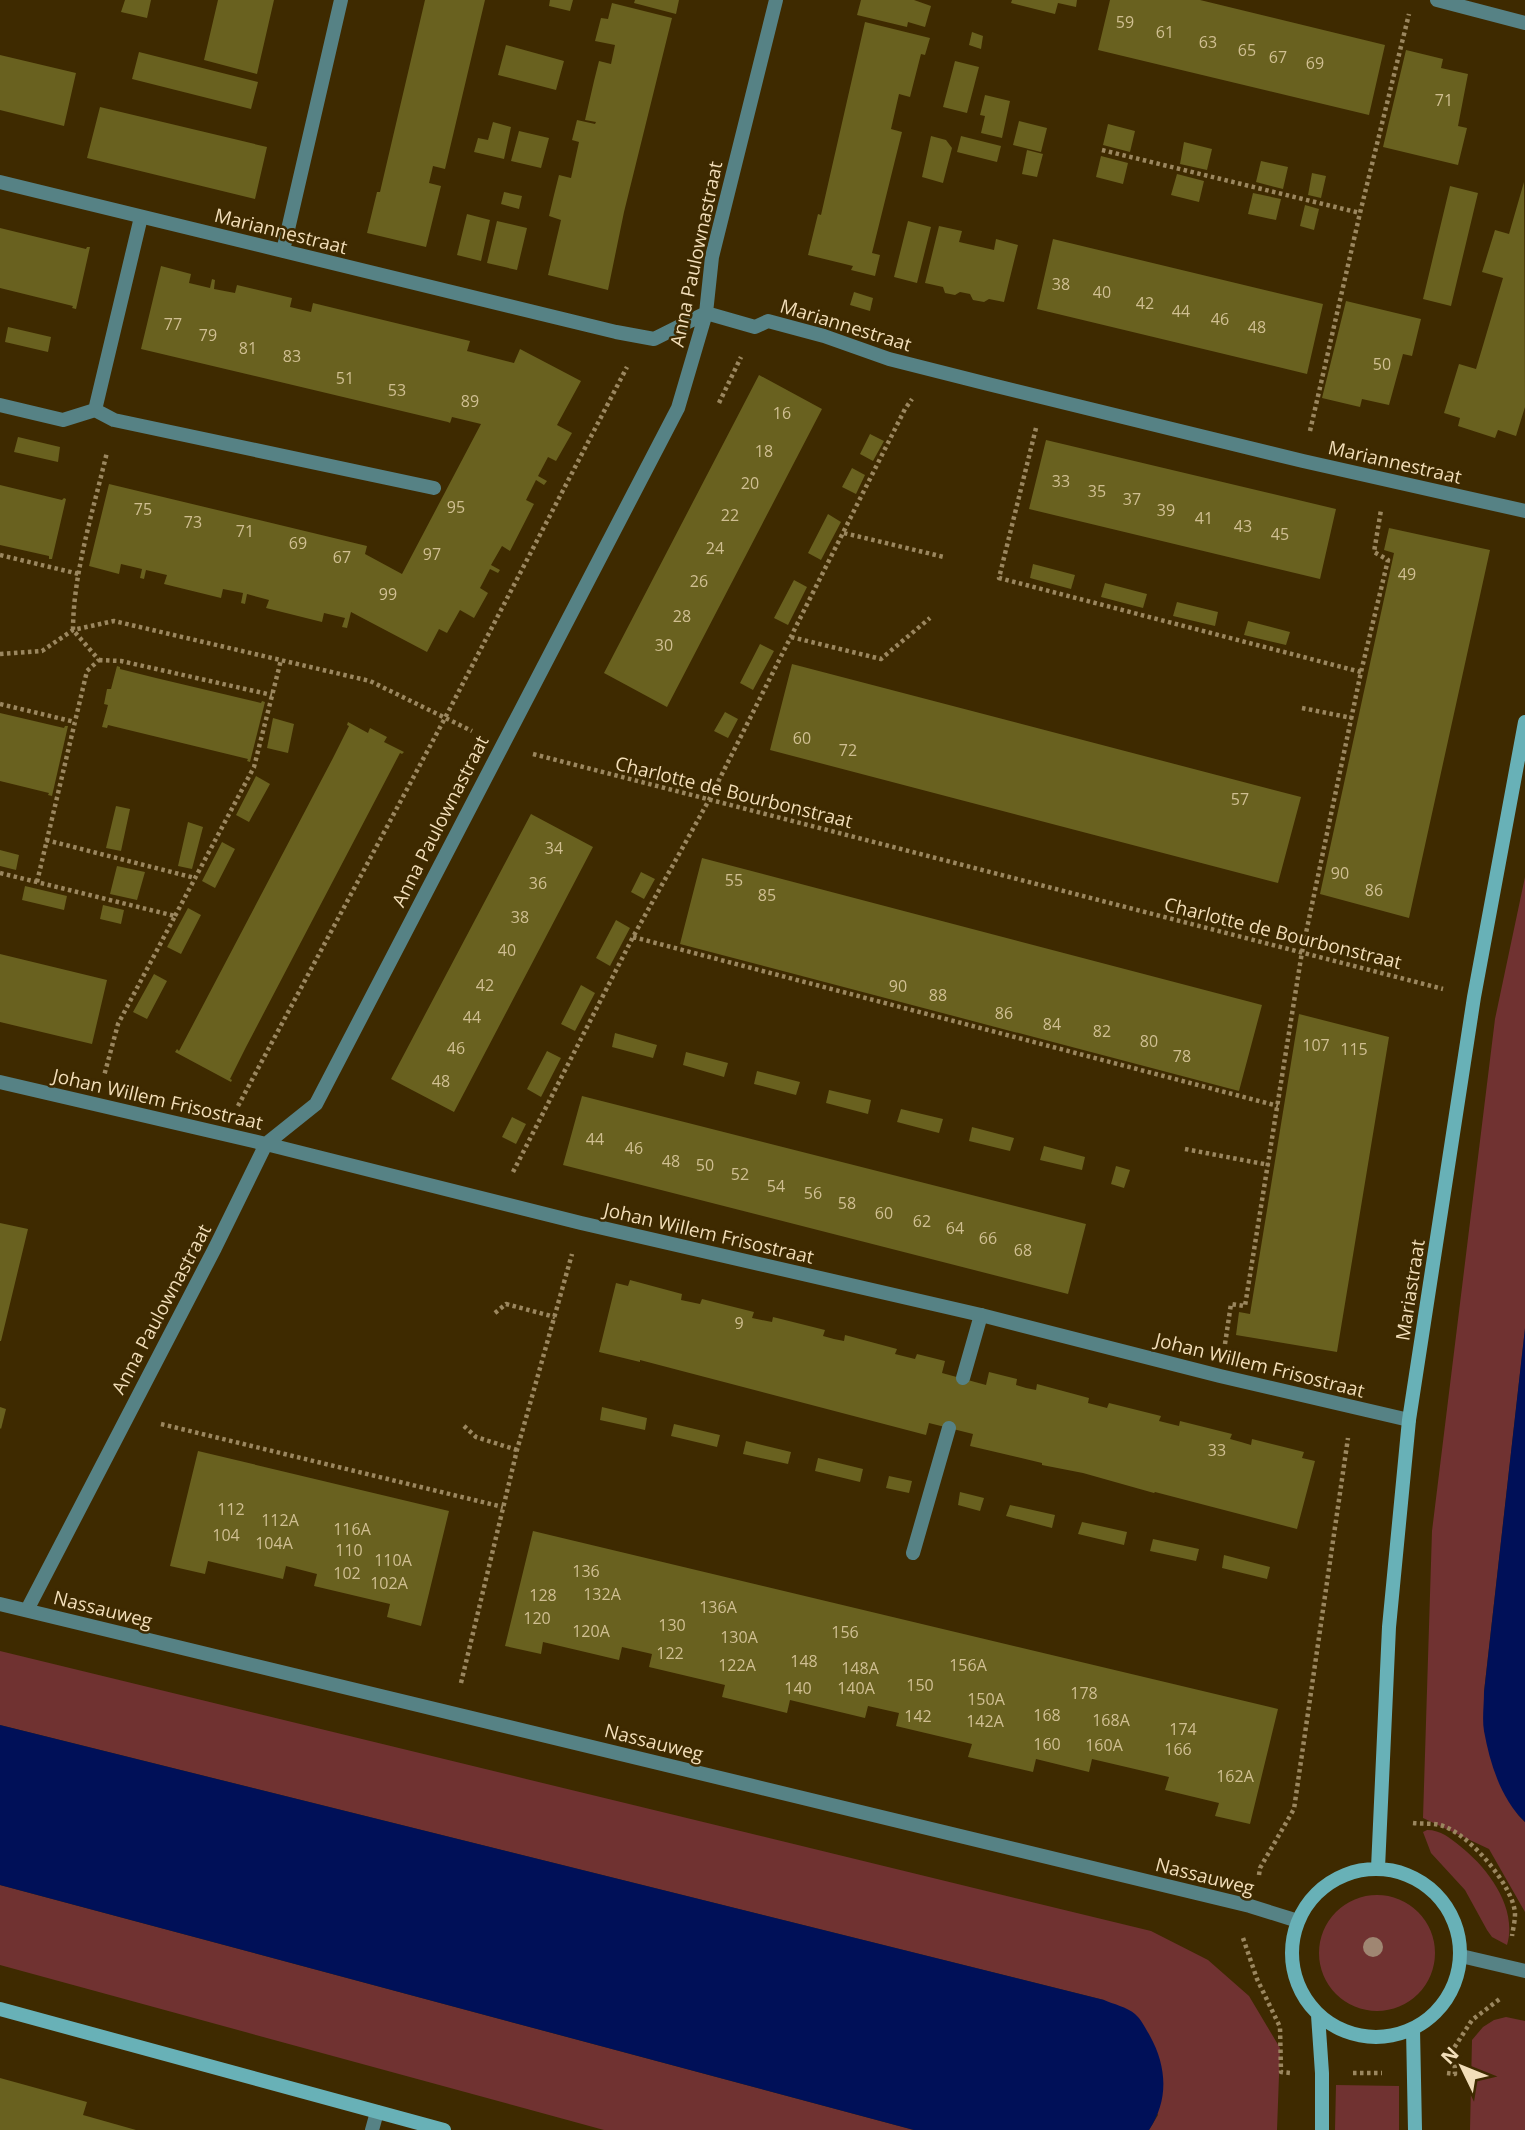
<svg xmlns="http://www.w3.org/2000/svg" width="1525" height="2130" font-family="'Open Sans',sans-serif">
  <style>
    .green { fill: #703231 }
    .water { fill: #001058 }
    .building { fill: #69611f }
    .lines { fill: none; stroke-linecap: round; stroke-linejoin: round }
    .path { stroke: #9b875f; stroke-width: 4.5; stroke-dasharray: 3.5 3.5; stroke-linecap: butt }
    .lane { stroke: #568285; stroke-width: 14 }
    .street { stroke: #568285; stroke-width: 14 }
    .secondary { stroke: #68b1b7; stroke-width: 14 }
    .tree { fill: #9f8672 }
    .labels { text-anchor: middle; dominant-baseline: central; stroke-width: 5; stroke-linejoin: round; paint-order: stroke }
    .number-label { font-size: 16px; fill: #d0bf92 }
    .street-label { font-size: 19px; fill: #f2deb9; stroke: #3e2a00 }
  </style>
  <rect width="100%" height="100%" fill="#3e2a00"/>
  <!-- green -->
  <path class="green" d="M1525,877V1329L1484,1692V1730L1518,1815L1525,1822V1912L1489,1849L1423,1818L1432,1531L1495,1019Z
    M0,1651L1151,1931L1208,1960L1249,1996L1280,2048L1277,2130H1149L1158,2115L1104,2000L0,1725Z
    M1427,1830C1441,1830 1450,1838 1460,1846C1488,1868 1518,1908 1507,1945L1492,1937L1487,1930L1465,1890L1431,1853L1423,1832Z
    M0,1885L914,2130H604L0,1965Z
    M1319 1953a58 58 0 1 1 116 0a58 58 0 1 1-116 0Z
    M1506,2017L1525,2021V2130H1470L1472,2040L1483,2027L1494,2020Z
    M1336,2085L1399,2086V2130H1335Z"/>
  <!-- water -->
  <path class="water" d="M1525,1328V1822C1501,1799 1490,1764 1484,1731C1482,1719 1484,1705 1484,1692Z
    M0,1725L1104,2000C1113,2004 1127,2007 1135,2014C1141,2019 1146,2029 1150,2036C1167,2067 1169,2100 1149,2130H914L0,1885Z"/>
  <!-- building -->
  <path class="building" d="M125,0H151L147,18L121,12Z
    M218,0H274L257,74L204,60Z
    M425,0H485L445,169L433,166L429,183L441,186L426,247L367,233L377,192H380Z
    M550,0H573L570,11L549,6Z
    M635,0H679L676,14L634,3Z
    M861,0H914L931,6L925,27L908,22L907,27L857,15Z
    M1012,0H1077L1076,7L1058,3L1055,14L1011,3Z
    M1110,0H1200L1385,45L1369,115L1098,50Z
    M612,3L672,18L624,212L608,290L548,275L561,220L549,216L554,195L559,175L571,178L579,142L572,140L577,120L595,124L596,122L585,120L594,81L599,61L611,64L615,45L595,41L601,18L608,19Z
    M865,22L930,38L925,55L921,54L910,97L899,94L891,129L902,132L872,253L880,255L875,276L851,270L853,266L808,255L818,214L821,215Z
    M972,32L983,36L981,49L969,45Z
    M506,45L564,61L556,90L498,75Z
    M1406,50L1443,59L1441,68L1468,74L1458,126L1467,128L1458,165L1383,147Z
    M139,52L258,82L251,109L132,79Z
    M0,55L76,73L64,126L0,110Z
    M955,61L979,67L967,113L943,107Z
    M985,95L1010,101L1002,138L981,133L985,116L980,115Z
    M100,107L267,147L255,199L87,158Z
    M1019,121L1047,128L1041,152L1013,145Z
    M493,122L511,127L504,159L474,152L478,138L488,140Z
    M1108,124L1135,131L1130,152L1103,145Z
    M519,131L549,138L541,168L511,161Z
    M931,136L946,140L952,148L943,183L922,177Z
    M961,136L1001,146L997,162L957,152Z
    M1184,142L1212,149L1207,170L1180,164Z
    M1027,150L1043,154L1037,177L1022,174Z
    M1101,156L1128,163L1123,184L1096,177Z
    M1261,161L1288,167L1283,189L1256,182Z
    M1312,173L1326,176L1321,198L1308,195Z
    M1177,174L1204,181L1199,202L1171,195Z
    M1524,182L1525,407L1516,436L1498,430L1495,438L1458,426L1460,418L1444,413L1459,364L1476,369L1503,278L1482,272L1495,230L1509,234Z
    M1450,186L1478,193L1451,306L1423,299Z
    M504,192L522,196L519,209L501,204Z
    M1253,193L1281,199L1276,220L1248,214Z
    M1305,205L1319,209L1314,230L1300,226Z
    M467,214L490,220L481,261L457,255Z
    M497,221L527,228L517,270L487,263Z
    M908,221L931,227L917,283L894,277Z
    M939,226L962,231L959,242L994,250L996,239L1018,245L1004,302L989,299L984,302L973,300L970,294L960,292L955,295L945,293L943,287L925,283Z
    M0,228L86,249L87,247H90L76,309L72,308L73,306L0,288Z
    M1053,239L1323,304L1307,374L1037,309Z
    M161,266L191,274L189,283L210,288L212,279L215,280L214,289L235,293L237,285L292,298L290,307L311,312L313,303L470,341L467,351L514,363L520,349L581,381L557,425L572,433L556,461L548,457L538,476L547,481L544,485L536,480L526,500L534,504L510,551L502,546L491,565L500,570L498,573L490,569L480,588L488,593L474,618L460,610L447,633L439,629L427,652L351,612L347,628L342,627L345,618L324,613L322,622L266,608L269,600L247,594L245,604L241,603L243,593L223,589L221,598L164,584L167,575L146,570L144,579L140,578L142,569L121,564L119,574L89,566L109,484L367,546L365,554L402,574L481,424L452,417L450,423L448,422L141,349Z
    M854,292L873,298L870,311L850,305Z
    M1346,301L1421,319L1412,356L1403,354L1389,405L1362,399L1360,407L1322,398Z
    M8,327L51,337L48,352L5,342Z
    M759,375L822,409L667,707L604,673Z
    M870,434L884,441L873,461L860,454Z
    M18,437L60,447L58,462L14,452Z
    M1046,440L1336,509L1320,579L1029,509Z
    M852,468L865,475L856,494L842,487Z
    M0,485L62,500L64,498L66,499L52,559H49V556L0,545Z
    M828,514L841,522L821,560L808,553Z
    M1389,528L1490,550L1409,918L1320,894L1394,553L1384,550Z
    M1033,564L1075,575L1071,589L1030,578Z
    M794,580L807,587L788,625L774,618Z
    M1105,583L1147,594L1143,608L1101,597Z
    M1177,602L1218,612L1215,626L1173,616Z
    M1248,621L1290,632L1286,645L1244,635Z
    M760,644L774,651L753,690L740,683Z
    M792,664L1301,797L1278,883L770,750Z
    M117,666L120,667V669L156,678L261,703L262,701L265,702L250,762L247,761L248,759L108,725L107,728L102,727L108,705L104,704L107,689H111Z
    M725,712L738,719L728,738L714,731Z
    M0,713L64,728L65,726H68L52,796L48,795L49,793L0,781Z
    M273,718L294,724L288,753L267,748Z
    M348,722L368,733L370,728L387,737L384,742L404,752L402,754L400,753L246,1047L230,1079L232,1080L231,1082L175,1052L177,1049L179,1051L333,758L349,726L347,725Z
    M256,776L270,784L249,822L236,815Z
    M116,806L130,809L121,851L106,848Z
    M531,814L593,847L454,1112L391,1079Z
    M188,822L203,827L192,869L178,866Z
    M222,842L235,849L215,888L202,881Z
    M0,850L19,855L16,870L0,866Z
    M702,858L1262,1005L1239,1091L680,944Z
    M117,866L145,872L137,900L110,894Z
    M641,872L655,879L644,899L631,892Z
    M25,886L67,896L64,910L22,900Z
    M103,905L124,910L121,924L100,919Z
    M188,908L201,915L181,954L167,947Z
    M616,920L630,928L610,966L596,958Z
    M0,954L107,980L92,1044L0,1022Z
    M154,974L167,981L147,1019L133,1012Z
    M581,985L595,993L575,1031L561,1024Z
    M1299,1014L1389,1037L1337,1352L1236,1335L1239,1312L1250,1314Z
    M615,1033L657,1045L653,1058L612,1047Z
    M547,1051L561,1058L541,1097L527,1089Z
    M686,1052L728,1063L724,1077L683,1065Z
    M757,1071L800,1082L796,1095L754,1084Z
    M829,1090L871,1100L868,1114L826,1103Z
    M582,1096L1086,1224L1068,1294L563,1165Z
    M901,1109L943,1119L939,1133L897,1122Z
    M512,1117L526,1124L516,1144L502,1137Z
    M972,1127L1014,1138L1010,1151L969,1141Z
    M1044,1146L1085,1157L1082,1170L1040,1160Z
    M1116,1166L1130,1170L1124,1188L1111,1184Z
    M0,1223L28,1229L1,1341H0Z
    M630,1280L682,1294L681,1300L700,1304L702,1299L754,1312L752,1318L772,1322L773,1317L825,1330L823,1336L834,1339L844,1341L845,1335L897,1349L895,1354L915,1359L917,1354L945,1361L942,1373L986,1385L989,1372L1017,1379L1016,1385L1026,1388L1036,1390L1037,1384L1089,1398L1088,1403L1107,1408L1109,1403L1161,1416L1159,1421L1179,1426L1180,1421L1232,1434L1230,1439L1241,1442L1251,1445L1252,1439L1304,1452L1302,1458L1315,1461L1297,1529L1155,1492L1154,1493L1083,1473L1042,1465V1463L970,1446L973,1434L929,1423L926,1435L640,1360V1362L599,1352L616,1283L628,1286Z
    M0,1407L6,1409L1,1429L0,1428Z
    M602,1407L647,1418L645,1430L600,1420Z
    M674,1424L720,1435L717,1447L671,1436Z
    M746,1441L791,1452L788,1464L743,1454Z
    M198,1451L449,1511L421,1626L387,1617L390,1604L314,1586L317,1574L286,1566L283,1579L208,1561L205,1574L170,1566Z
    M818,1458L863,1469L860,1482L815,1471Z
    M889,1476L912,1481L909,1493L886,1488Z
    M960,1492L984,1498L980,1511L958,1505Z
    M1010,1505L1055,1515L1052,1528L1006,1516Z
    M1082,1522L1127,1532L1124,1545L1078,1534Z
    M533,1531L1278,1709L1250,1824L1215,1816L1219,1803L1165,1790L1169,1777L1092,1759L1089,1772L1036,1759L1033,1772L968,1757L972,1744L896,1726L899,1713L868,1706L865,1718L790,1700L787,1713L722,1697L725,1685L649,1667L652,1654L622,1647L619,1660L543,1642L541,1654L505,1646Z
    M1153,1539L1199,1549L1196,1561L1150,1551Z
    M1224,1555L1270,1567L1267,1579L1222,1568Z
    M0,2078L87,2102L83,2115L136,2130H0Z"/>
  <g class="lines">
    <!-- path -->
    <path class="path" d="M1102,150L1360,213
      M719,403L741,357
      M1036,428L999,578L1361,672
      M1310,431L1360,213L1409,14
      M844,533L944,557
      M0,555L79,574
      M791,637L881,659L930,618
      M0,654L42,651L73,630L114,621L370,681L472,731
      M99,660L121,661L272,695
      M0,704L75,722
      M1302,708L1352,718
      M533,754L1443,989
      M46,840L195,878
      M0,873L175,916L118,1024L104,1076
      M37,882L87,671L99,660L73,630C73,573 94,508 107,452
      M175,916L254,767L281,660
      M633,937L1278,1106
      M238,1106L445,718L627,367
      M1185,1149L1269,1165
      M513,1172L633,937L709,800L905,409L912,399
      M495,1313L506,1304L555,1317
      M1225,1344L1231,1304L1245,1306L1302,952L1361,672L1388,560L1374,552L1381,510
      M161,1424L503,1507
      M464,1426L476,1437L517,1450
      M461,1683L517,1450L572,1254
      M1413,1823C1422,1824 1432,1823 1440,1825C1468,1832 1514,1886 1515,1914C1515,1921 1513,1929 1512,1936
      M1259,1875L1260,1868L1294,1809L1348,1438
      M1243,1938L1257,1979L1280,2027L1281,2072L1291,2073
      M1353,2073H1382
      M1447,2073L1455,2074L1454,2048L1472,2020L1501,1998"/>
    <!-- lane -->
    <path class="lane" d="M0,405L63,420L95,410L141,217
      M95,410L114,420L434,488
      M963,1378L981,1315
      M913,1553L949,1428"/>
    <!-- street -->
    <path class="street" d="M1437,0L1525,23
      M0,182L616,332L654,339L706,313L755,327L768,321L824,336L889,359L988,384L1303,461L1525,511
      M283,251L341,0
      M0,1082L266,1144L581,1223L981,1315L1220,1376L1409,1420
      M0,1604L1250,1906L1298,1921
      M27,1610L215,1248L266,1144L316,1104L678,408L706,313L712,257L776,0
      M1461,1956L1525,1971
      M372,2130L377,2112"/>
    <!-- secondary -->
    <path class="secondary" d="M1378,1868L1389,1627L1409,1420L1474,997L1525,722
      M1292 1953a84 84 0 1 1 168 0a84 84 0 1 1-168 0Z
      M0,2009L444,2130
      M1318,2015L1322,2073V2130
      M1413,2029L1415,2130"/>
  </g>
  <!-- trees -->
  <circle class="tree" cx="1373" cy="1947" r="10"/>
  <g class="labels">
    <!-- number labels -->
    <g class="number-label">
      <text x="1125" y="22">59</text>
      <text x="1165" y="32">61</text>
      <text x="1208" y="42">63</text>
      <text x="1247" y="50">65</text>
      <text x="1278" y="57">67</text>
      <text x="1315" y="63">69</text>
      <text x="1444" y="100">71</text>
      <text x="1061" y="284">38</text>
      <text x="1102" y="292">40</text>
      <text x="1145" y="303">42</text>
      <text x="1181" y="311">44</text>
      <text x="1220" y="319">46</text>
      <text x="173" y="324">77</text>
      <text x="1257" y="327">48</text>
      <text x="208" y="335">79</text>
      <text x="248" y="348">81</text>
      <text x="292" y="356">83</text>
      <text x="1382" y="364">50</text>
      <text x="345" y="378">51</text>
      <text x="397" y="390">53</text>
      <text x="470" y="401">89</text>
      <text x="782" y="413">16</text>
      <text x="764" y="451">18</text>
      <text x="1061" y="481">33</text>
      <text x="750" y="483">20</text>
      <text x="1097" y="491">35</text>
      <text x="1132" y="499">37</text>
      <text x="456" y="507">95</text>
      <text x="143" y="509">75</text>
      <text x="1166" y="510">39</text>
      <text x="730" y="515">22</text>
      <text x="1204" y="518">41</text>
      <text x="193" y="522">73</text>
      <text x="1243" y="526">43</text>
      <text x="245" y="531">71</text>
      <text x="1280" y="534">45</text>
      <text x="298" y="543">69</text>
      <text x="715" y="548">24</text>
      <text x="432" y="554">97</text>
      <text x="342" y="557">67</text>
      <text x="1407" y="574">49</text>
      <text x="699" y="581">26</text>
      <text x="388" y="594">99</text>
      <text x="682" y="616">28</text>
      <text x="664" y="645">30</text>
      <text x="802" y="738">60</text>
      <text x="848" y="750">72</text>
      <text x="1240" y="799">57</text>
      <text x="554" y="848">34</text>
      <text x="1340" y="873">90</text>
      <text x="734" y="880">55</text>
      <text x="538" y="883">36</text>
      <text x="1374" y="890">86</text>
      <text x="767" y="895">85</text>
      <text x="520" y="917">38</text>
      <text x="507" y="950">40</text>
      <text x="485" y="985">42</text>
      <text x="898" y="986">90</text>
      <text x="938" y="995">88</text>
      <text x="1004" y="1013">86</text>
      <text x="472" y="1017">44</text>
      <text x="1052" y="1024">84</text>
      <text x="1102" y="1031">82</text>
      <text x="1149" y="1041">80</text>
      <text x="1316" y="1045">107</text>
      <text x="456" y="1048">46</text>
      <text x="1354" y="1049">115</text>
      <text x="1182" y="1056">78</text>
      <text x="441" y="1081">48</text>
      <text x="595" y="1139">44</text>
      <text x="634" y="1148">46</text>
      <text x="671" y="1161">48</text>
      <text x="705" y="1165">50</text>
      <text x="740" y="1174">52</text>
      <text x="776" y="1186">54</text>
      <text x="813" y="1193">56</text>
      <text x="847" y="1203">58</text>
      <text x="884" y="1213">60</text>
      <text x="922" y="1221">62</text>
      <text x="955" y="1228">64</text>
      <text x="988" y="1238">66</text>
      <text x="1023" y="1250">68</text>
      <text x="739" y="1323">9</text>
      <text x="1217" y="1450">33</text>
      <text x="231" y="1509">112</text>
      <text x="280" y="1520">112A</text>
      <text x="352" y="1529">116A</text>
      <text x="226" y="1535">104</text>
      <text x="274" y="1543">104A</text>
      <text x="349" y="1550">110</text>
      <text x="393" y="1560">110A</text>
      <text x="586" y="1571">136</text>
      <text x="347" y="1573">102</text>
      <text x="389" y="1583">102A</text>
      <text x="602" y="1594">132A</text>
      <text x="543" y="1595">128</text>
      <text x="718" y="1607">136A</text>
      <text x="537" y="1618">120</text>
      <text x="672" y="1625">130</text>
      <text x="591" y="1631">120A</text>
      <text x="845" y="1632">156</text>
      <text x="739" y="1637">130A</text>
      <text x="670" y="1653">122</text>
      <text x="804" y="1661">148</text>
      <text x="737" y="1665">122A</text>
      <text x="968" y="1665">156A</text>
      <text x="860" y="1668">148A</text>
      <text x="920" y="1685">150</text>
      <text x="798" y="1688">140</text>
      <text x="856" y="1688">140A</text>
      <text x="1084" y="1693">178</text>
      <text x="986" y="1699">150A</text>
      <text x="1047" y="1715">168</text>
      <text x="918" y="1716">142</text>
      <text x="1111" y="1720">168A</text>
      <text x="985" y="1721">142A</text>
      <text x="1183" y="1729">174</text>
      <text x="1047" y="1744">160</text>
      <text x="1104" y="1745">160A</text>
      <text x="1178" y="1749">166</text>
      <text x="1235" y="1776">162A</text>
    </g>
    <!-- street labels -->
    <g class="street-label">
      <text transform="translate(281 231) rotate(14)">Mariannestraat</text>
      <text transform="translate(696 254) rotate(-78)">Anna Paulownastraat</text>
      <text transform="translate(846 325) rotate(17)">Mariannestraat</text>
      <text transform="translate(1395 462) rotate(13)">Mariannestraat</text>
      <text transform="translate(734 792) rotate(14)">Charlotte de Bourbonstraat</text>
      <text transform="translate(440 821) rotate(-63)">Anna Paulownastraat</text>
      <text transform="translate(1283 933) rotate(14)">Charlotte de Bourbonstraat</text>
      <text transform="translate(158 1099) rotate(13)">Johan Willem Frisostraat</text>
      <text transform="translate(709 1233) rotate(13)">Johan Willem Frisostraat</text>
      <text transform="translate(1410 1290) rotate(-81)">Mariastraat</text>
      <text transform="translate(161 1309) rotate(-62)">Anna Paulownastraat</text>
      <text transform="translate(1260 1365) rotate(14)">Johan Willem Frisostraat</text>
      <text transform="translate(103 1609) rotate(14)">Nassauweg</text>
      <text transform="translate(654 1742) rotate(14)">Nassauweg</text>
      <text transform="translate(1205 1876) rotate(14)">Nassauweg</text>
    </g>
  </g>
  <!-- north arrow -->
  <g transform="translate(1462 2067) rotate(313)" stroke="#3e2a00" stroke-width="5" paint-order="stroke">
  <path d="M0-5L12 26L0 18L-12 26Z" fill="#f2deb9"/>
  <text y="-10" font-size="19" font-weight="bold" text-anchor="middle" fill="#f2deb9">N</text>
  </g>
</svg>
